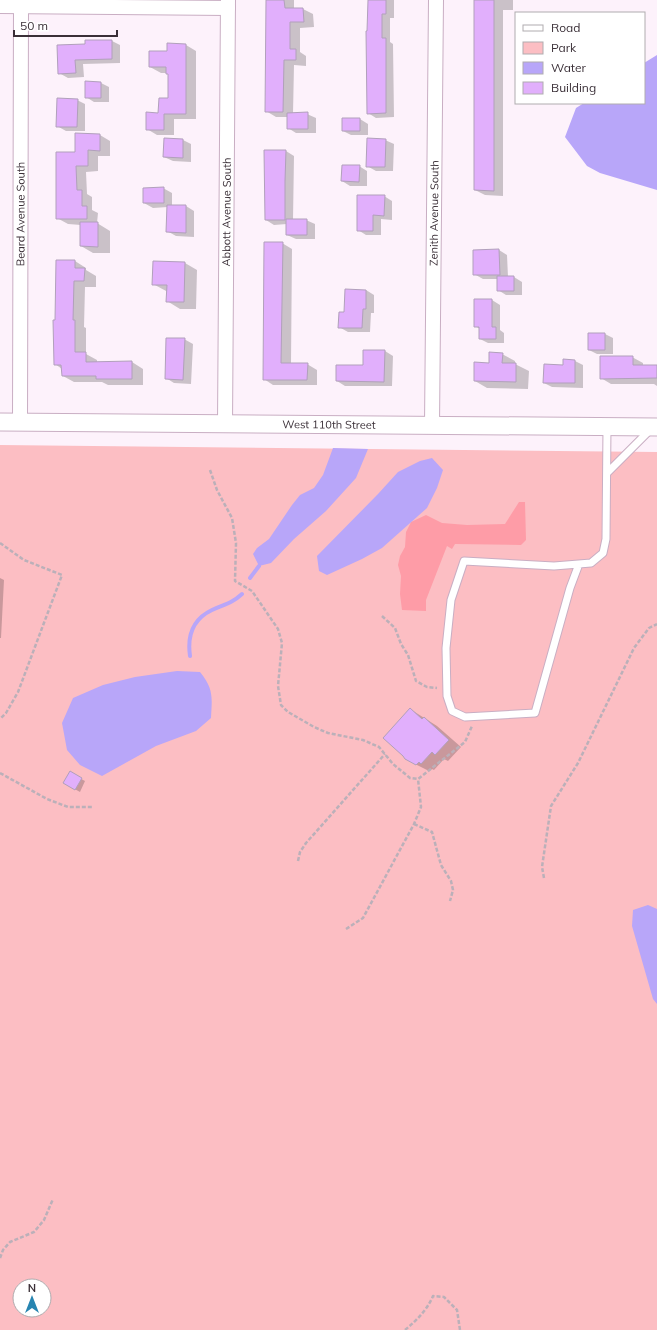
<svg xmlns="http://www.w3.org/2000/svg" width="657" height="1330" font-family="Mulish,sans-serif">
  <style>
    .green { fill: #fcbec3; fill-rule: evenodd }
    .forest { fill: #fe9ca7 }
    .water { fill: #b8a6f9 }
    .shadow { fill: #0003 }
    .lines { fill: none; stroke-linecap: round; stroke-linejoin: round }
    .stream { stroke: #b8a6f9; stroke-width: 4 }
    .building { fill: #e1affc; stroke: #b1a0bb }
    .service-casing { stroke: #c9aec3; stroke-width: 9 }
    .minor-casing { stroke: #c9aec3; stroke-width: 16 }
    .tertiary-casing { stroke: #c9aec3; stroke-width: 19 }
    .path { stroke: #bbb0b9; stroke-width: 2.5; stroke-dasharray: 4 2; stroke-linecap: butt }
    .service { stroke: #fff; stroke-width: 7 }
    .minor { stroke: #fff; stroke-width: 14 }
    .tertiary { stroke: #fff; stroke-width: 17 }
    .labels { text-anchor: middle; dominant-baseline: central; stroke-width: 3; stroke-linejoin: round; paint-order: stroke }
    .street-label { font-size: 11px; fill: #3a2f37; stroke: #fff }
  </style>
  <rect width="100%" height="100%" fill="#fdf2fb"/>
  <!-- green -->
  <path class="green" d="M0,445L657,452V1330H0ZM20,1286H44V1310H20Z"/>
  <!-- forest -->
  <path class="forest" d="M519,502H525L526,540L521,545L455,544L452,549L447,546L426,600V611L402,610L400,594L401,576L398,565L400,556L405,547L406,532L411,522L426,515L442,523L467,525L505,524Z"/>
  <!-- water -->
  <path class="water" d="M657,55V190L600,173L587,166L565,137L576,108L584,103H644V63Z
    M333,448L368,449L356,478L326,511L294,539L271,563L259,566L253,554L257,548L269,539L292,505L300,495L314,488L323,475Z
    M432,458L443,470L437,488L427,508L382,548L362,559L327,575L319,571L317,556L378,494L398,472L420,461Z
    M177,671L200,672C214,689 212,698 211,718L196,731L156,746L102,776L80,765L67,750L62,723L73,698L103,685L135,677Z
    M648,905L657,909V1004L653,999L632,926L633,910Z"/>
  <!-- shadow -->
  <path class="shadow" d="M267,0H294V9H303L313,14L314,27L300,28V52L306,56V66L294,65L293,114H307L316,118V133H296L288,128V117H276L266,111Z
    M369,0H394V18H390V42L393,44L394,117L376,118L368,113Z
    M475,0H513V10H503V196L485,195L475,190Z
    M112,41L120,45V63L83,64L84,77L68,78L59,73L86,45Z
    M186,45L196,51V119H174V135H157L147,129L169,99V75L167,73H161L150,67L168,52Z
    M86,82L101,83L109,87V102H94L86,97Z
    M77,100L85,104V131H66L57,126Z
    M360,119L368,124V135H351L343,131Z
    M100,135L110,141V156H98V171L86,172L87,194L92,197V210L98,213L97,223L110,231V253H93L81,246V225L68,224L57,218L76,153Z
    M165,139L183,140L191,144V162L173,161L164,157Z
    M385,140L394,144L393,171H376L367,166Z
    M286,151L294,156L293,220H306L315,224V239H296L287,235V224L274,225L266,220Z
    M359,166L367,171V186H350L342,181Z
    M163,188L172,193V206H186L194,211V237L176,236L167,231L168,207L153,208L144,203Z
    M384,196L392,201V220L381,219V235H366L358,230Z
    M282,243L292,249L291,364H307L317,370V385H273L264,379Z
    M499,250L507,255L508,277H514L522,282V295H506L498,290V279H483L474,274Z
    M75,261L86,268V270L96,276V287H85L84,327L86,328V354L97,360V362H132L143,369V385H108L102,382H74L63,376L62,369L55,364L56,321Z
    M185,263L197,270L196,309H180L167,301L168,292L153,284Z
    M346,290H366L374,295V313H371L370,332H348L339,327L345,313Z
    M492,300L500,305V330L504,333V343H488L480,339V329L475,326Z
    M605,334L613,338V354H597L589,350Z
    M184,339L193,344L191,384L174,383L166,378Z
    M385,351L393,356L392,386H345L337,381Z
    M502,354L515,361V364L529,371L528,389L487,388L475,381L490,364Z
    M632,357L643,363V366H657V386L654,384H611L601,378Z
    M575,361L583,365V388L552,387L544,383L564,366Z
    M0,578L4,580L1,638H0Z
    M410,709L437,726L461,747L448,761L444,759L434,770L432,769L429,771L405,759Z
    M70,773L85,781L80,792L64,783Z"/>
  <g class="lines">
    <!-- stream -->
    <path class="stream" d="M250,578L259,566
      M190,656C187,635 193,619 212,610C225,604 231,604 242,594"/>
  </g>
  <!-- building -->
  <path class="building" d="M266,0H284L285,8H303L304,22H290V49H296V60H284L283,112H265Z
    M368,0H386V14H382V38H386V113L367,114L366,31H367Z
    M474,0H494V191L474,190Z
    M85,40H112V59L75,60L76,73L58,74L57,45L85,44Z
    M167,43L186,44V114H164V130H146V112L158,113L159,98H168V74H166V67H149V51H167Z
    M85,81L101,82V98H85Z
    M57,98L78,99L77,127H56Z
    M308,112V129H287V113Z
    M342,118H360V131H342Z
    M75,133L100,134V151L88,150V166H76L77,190H82V206H87V219H56V152H75Z
    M164,138L183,139V158L163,157Z
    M367,138L386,139L385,167H366Z
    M264,150H286L285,181V220H265Z
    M342,165H360L359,182L341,181Z
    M164,187V203H143V188Z
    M357,195H385L384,216L373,215V231H357Z
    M167,205H186V233L166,232Z
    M286,219H307V235H286Z
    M80,222H98V247L80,246Z
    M264,242H283L281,363H308L307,380H263Z
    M499,249L500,275H473V250Z
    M56,260H75V268H85L84,281H74L73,320H75V352H86V362L132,361V379H96V376H62L61,365H54L53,320H55Z
    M153,261L185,262L184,302H166L167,285H152Z
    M497,276H514V291H497Z
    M345,289L366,290V309H363L362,328H338L339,312H344Z
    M474,299H492V327H496V339H479V327H474Z
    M588,333H605V350H588Z
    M166,338H185L183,380L165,379Z
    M363,350H385L384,382L336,381V365H363Z
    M489,352L503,353L502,363H516V382L474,381V362L489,363Z
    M600,356H633V365H657V378L600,379Z
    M563,359L575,360V383H543L544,364L563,365Z
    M410,708L422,719L424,717L449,740L435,755L432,752L421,764L419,762L416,765L405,759L403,756L383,738Z
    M70,771L82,778L75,790L63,783Z"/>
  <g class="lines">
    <!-- service casing -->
    <g class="service-casing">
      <path id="service" d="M607,473L651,429
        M579,564L570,588L535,713L465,717L452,711L447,696L446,648L451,600L464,561L554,566L591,563L603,553L606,539L607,427"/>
    </g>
    <!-- minor casing -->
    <g class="minor-casing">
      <g id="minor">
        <path d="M0,6L228,8"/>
        <path id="s1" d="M20,422L21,6"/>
        <path id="s2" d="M225,424L228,0"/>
        <path id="s3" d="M432,426L436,0"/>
      </g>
    </g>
    <!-- tertiary casing -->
    <g class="tertiary-casing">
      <g id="tertiary">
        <path id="s4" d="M0,422L657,427"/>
      </g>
    </g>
    <!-- path -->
    <path class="path" d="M210,470L217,490L232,518L236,543L235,581L252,591L278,629L282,643L278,686L281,705L288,712L314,727L328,733L363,740L379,747L393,764L410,778L418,779L465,742L472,726
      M0,543L24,560L62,575L18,692L6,713L0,719
      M382,616L395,628L401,644L408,655L416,681L427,687L437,688
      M0,773L47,799L68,807H93
      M414,824L432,832L441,865L451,881L453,890L450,901
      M298,861L300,852L306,843L385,754
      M544,878L542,867L551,806L578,763L634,648L649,628L657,624
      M346,929L363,918L414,824L421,807L418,779
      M0,1258L3,1250L10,1242L34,1232L44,1220L53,1199
      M405,1330C417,1320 427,1310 433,1296L444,1297L457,1310L460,1330"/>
    <!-- service -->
    <use href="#service" class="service"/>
    <!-- minor -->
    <use href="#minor" class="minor"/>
    <!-- tertiary -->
    <use href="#tertiary" class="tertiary"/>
  </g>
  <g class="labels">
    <!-- street labels -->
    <g class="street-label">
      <text stroke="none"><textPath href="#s2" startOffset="212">Abbott Avenue South</textPath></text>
      <text stroke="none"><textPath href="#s3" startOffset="213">Zenith Avenue South</textPath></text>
      <text stroke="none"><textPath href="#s1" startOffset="208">Beard Avenue South</textPath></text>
      <text stroke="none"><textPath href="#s4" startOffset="329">West 110th Street</textPath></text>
    </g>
  </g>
  <!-- legend -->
  <rect x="515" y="12" width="130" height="92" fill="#ffffff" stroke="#b0acaf"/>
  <rect x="523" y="25" width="20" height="6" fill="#ffffff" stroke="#b0acaf"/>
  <text x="551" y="32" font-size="12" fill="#3a2f37">Road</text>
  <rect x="523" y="42" width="20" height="12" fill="#fcbec3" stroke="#b0acaf"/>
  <text x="551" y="52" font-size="12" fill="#3a2f37">Park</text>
  <rect x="523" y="62" width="20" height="12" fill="#b8a6f9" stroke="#b0acaf"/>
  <text x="551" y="72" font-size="12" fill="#3a2f37">Water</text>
  <rect x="523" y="82" width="20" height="12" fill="#e1affc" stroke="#b0acaf"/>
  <text x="551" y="92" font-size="12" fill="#3a2f37">Building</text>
  <!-- north arrow -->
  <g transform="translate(32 1298)"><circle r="19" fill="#ffffff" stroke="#b0acaf"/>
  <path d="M0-3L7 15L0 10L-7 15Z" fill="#2785b1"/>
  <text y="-6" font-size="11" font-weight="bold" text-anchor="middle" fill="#3a2f37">N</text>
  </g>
  <!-- scale -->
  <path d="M14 30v6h103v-6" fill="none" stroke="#3a2f37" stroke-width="2"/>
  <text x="20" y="30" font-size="12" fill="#3a2f37" stroke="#ffffff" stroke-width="3" paint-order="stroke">50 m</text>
</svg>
